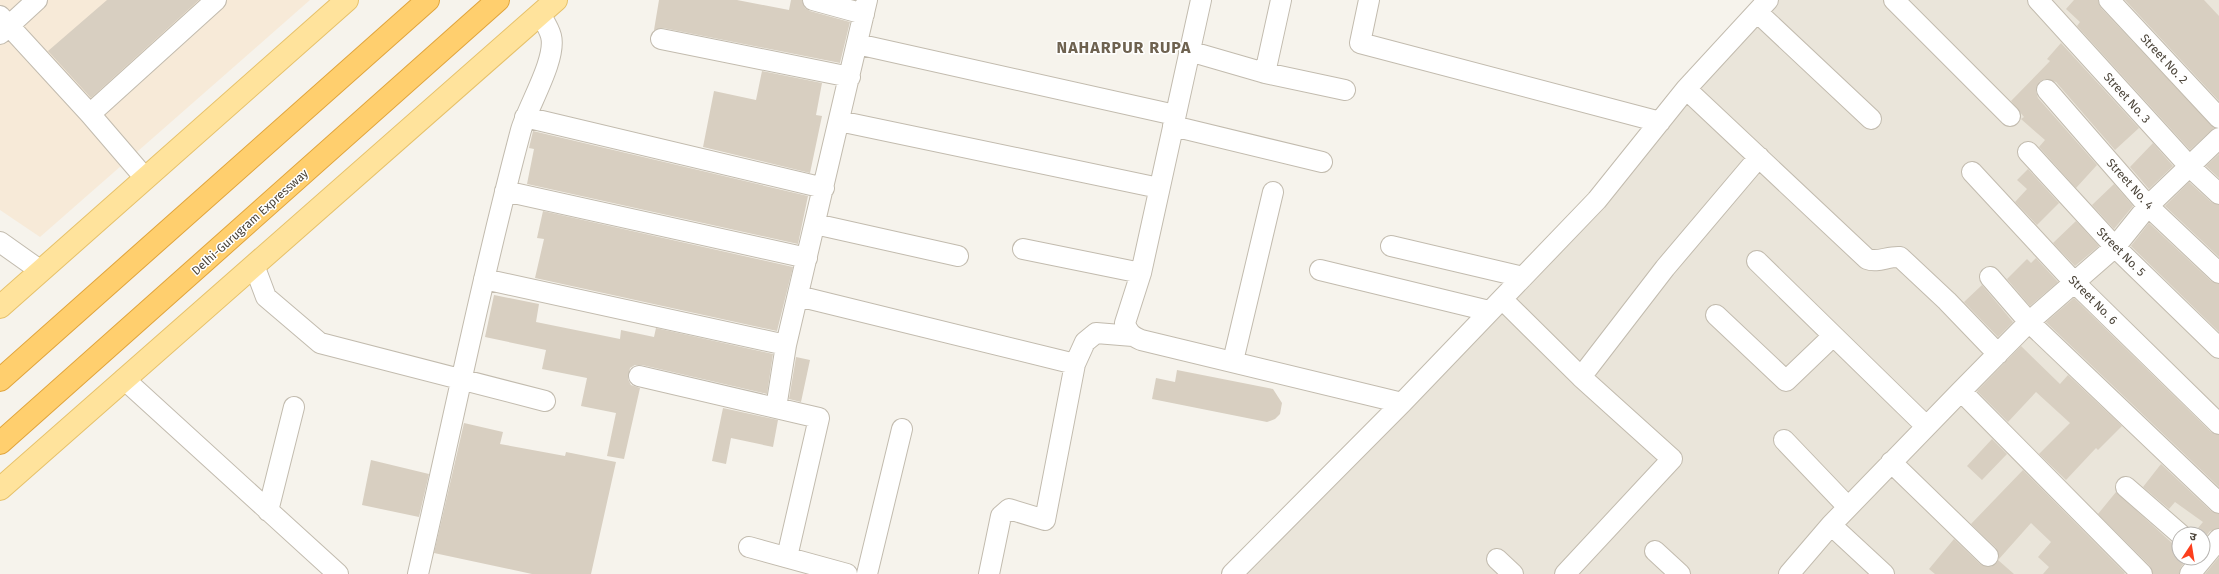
<svg xmlns="http://www.w3.org/2000/svg" width="2219" height="574" font-family="'Fira Sans','Noto Sans Devanagari',sans-serif">
  <style>
    .residential { fill: #eae5da; fill-rule: evenodd }
    .commercial { fill: #f7ead8 }
    .building { fill: #d8cfc1 }
    .lines { fill: none; stroke-linecap: round; stroke-linejoin: round }
    .minor-casing { stroke: #c2bbae; stroke-width: 22 }
    .major-casing { stroke: #e6c16a; stroke-width: 24 }
    .highway-casing { stroke: #e0a43c; stroke-width: 24 }
    .minor { stroke: #fff; stroke-width: 20 }
    .major { stroke: #ffe39c; stroke-width: 22 }
    .highway { stroke: #ffcf6e; stroke-width: 22 }
    .labels { text-anchor: middle; dominant-baseline: central; stroke-width: 3; stroke-linejoin: round; paint-order: stroke }
    .street-label { font-size: 12px; fill: #4b4439; stroke: #fff }
    .district-label { font-size: 16px; font-weight: bold; letter-spacing: 1px; fill: #6e6250; stroke: #fff }
  </style>
  <rect width="100%" height="100%" fill="#f6f3ec"/>
  <!-- residential -->
  <path class="residential" d="M1768,0H2219V574H1228L1423,387ZM2179,534H2203V558H2179Z"/>
  <!-- commercial -->
  <path class="commercial" d="M0,0H310L40,237L0,210Z"/>
  <!-- building -->
  <path class="building" d="M107,0H199L91,98L48,51Z
    M659,0H737L789,10L791,0H802L805,8L810,11L850,22L840,63L663,28L654,30Z
    M2074,0H2098L2101,8L2214,128L2190,150L2077,26L2080,22L2066,9Z
    M2125,0H2204L2219,16V101Z
    M2061,43L2139,128L2115,150L2056,82L2045,79L2039,82L2036,92L2038,98L2097,165L2076,188L2039,147L2045,140L2021,119L2024,117L2011,101L2050,61L2047,59Z
    M762,71L822,83L816,115L822,116L810,173L703,147L714,91L756,100Z
    M533,131L808,196L798,244L527,184L534,149L529,148Z
    M2153,143L2173,166L2149,189L2130,167Z
    M2219,154V178L2206,166Z
    M2028,169L2059,203L2037,225L2015,202L2027,189L2017,180Z
    M2189,182L2211,202L2219,205V257L2165,206Z
    M2114,184L2133,206L2114,229L2092,205Z
    M543,211L793,267L777,331L535,278L544,239L537,238Z
    M2076,221L2099,246L2075,266L2053,243Z
    M2149,223L2211,281L2219,284V332L2131,246Z
    M2036,258L2058,282L2030,306L2007,279L2027,259L2031,263Z
    M1982,285L2013,322L1998,337L1964,302Z
    M494,295L539,304L536,322L620,339L621,330L654,337L656,328L773,354L767,394L642,365H635L630,368L628,379L631,385L640,388L624,459L607,456L616,413L581,406L587,378L542,369L546,350L485,337Z
    M2074,298L2211,432L2219,435V487L2046,322Z
    M2021,346L2060,384L2068,375L2122,426L2098,450L2096,448L2066,480L2039,454L2070,423L2036,392L2008,422L1977,391Z
    M796,357L810,360L801,402L789,399Z
    M1177,370L1273,389L1282,403L1280,414L1275,419L1267,422L1152,399L1156,378L1175,382Z
    M723,408L778,420L773,447L731,438L726,464L712,461Z
    M464,423L503,432L500,444L565,456L566,452L616,462L591,574H532L434,553Z
    M1992,439L2007,454L1982,480L1967,466Z
    M371,460L429,474L419,517L362,505Z
    M2161,464L2211,511L2219,514V528L2210,531L2203,540V534H2193L2203,522L2175,502L2169,509L2143,487Z
    M2023,470L2125,573L2124,574H2043L2049,567L2038,557L2051,542L2031,523L1999,559L1996,548L1971,524Z
    M2116,492L2172,543L2179,545V558H2188L2181,567L2179,574H2153L2150,566L2098,514Z
    M1954,539L1980,564L1991,567L1998,560L2014,574H1935L1929,569Z
    M2219,557V574H2205Z"/>
  <g class="lines">
    <!-- minor casing -->
    <g class="minor-casing">
      <path id="minor" d="M813,0L864,14
        M1201,0L1141,273L1125,323C1128,333 1132,336 1141,340L1402,403
        M1369,0L1360,43L1660,122
        M1894,0L2010,116
        M2038,0L2190,167L2219,194
        M2109,0L2219,118
        M1757,12L1871,119
        M0,16L90,114L216,0
        M0,34L37,0
        M661,39L850,77
        M857,44L1175,115
        M1189,51L1265,73L1345,90
        M1265,73L1281,0
        M1686,89L1867,259C1878,263 1888,256 1900,257L1947,301L1998,354
        M2047,90L2148,206L2219,273
        M90,114L145,178
        M525,117L824,188
        M839,121L1159,188
        M1173,126L1322,162
        M2028,152L2115,247L2219,348
        M1972,172L2074,282L2219,424
        M505,191L807,258
        M815,224L958,256
        M0,242L41,271
        M1391,246L1523,277
        M1023,249L1141,273
        M1757,261L1926,426
        M254,265L266,297L320,343L545,401
        M1320,270L1489,311
        M1990,277L2029,322L2219,503
        M484,279L786,345
        M798,296L1075,364
        M1502,299L1581,377L1672,459L1565,574
        M1716,315L1786,381L1833,336
        M1233,361L1273,192
        M639,376L819,418L787,557
        M1581,377L1665,268L1759,157
        M124,379L338,574
        M1961,391L2142,574
        M776,408L786,345L867,0
        M1784,440L1848,507
        M1891,462L1988,556
        M2126,487L2180,534
        M268,511L294,407
        M1831,525L1884,574
        M749,547L847,574
        M1655,551L1680,574
        M1497,559L1513,574
        M418,574C452,426 482,277 521,130C528,106 557,59 551,36C549,28 544,21 540,14
        M867,574L902,429
        M989,574L1001,516L1009,509L1045,520L1075,364L1085,342L1096,333L1133,336
        M1232,574L1402,403L1597,200L1686,89L1768,0
        M1789,574L1831,525L1961,391L2029,322L2115,247L2148,206L2219,138
        M2190,574L2219,539"/>
    </g>
    <!-- major casing -->
    <g class="major-casing">
      <path id="major" d="M0,307L347,0
        M0,489L556,0"/>
    </g>
    <!-- highway casing -->
    <g class="highway-casing">
      <path id="highway" d="M0,380L428,0
        M0,443L498,0"/>
    </g>
    <!-- minor -->
    <use href="#minor" class="minor"/>
    <!-- major -->
    <use href="#major" class="major"/>
    <!-- highway -->
    <use href="#highway" class="highway"/>
  </g>
  <g class="labels">
    <!-- street labels -->
    <g class="street-label">
      <text transform="translate(2164 59) rotate(47)">Street No. 2</text>
      <text transform="translate(2127 98) rotate(48)">Street No. 3</text>
      <text transform="translate(2130 184) rotate(48)">Street No. 4</text>
      <text transform="translate(250 222) rotate(-42)">Delhi-Gurugram Expressway</text>
      <text transform="translate(2121 252) rotate(45)">Street No. 5</text>
      <text transform="translate(2093 300) rotate(45)">Street No. 6</text>
    </g>
    <!-- district labels -->
    <g class="district-label">
      <text x="1124" y="47">NAHARPUR RUPA</text>
    </g>
  </g>
  <!-- north arrow -->
  <g transform="translate(2191 546) rotate(12)"><circle r="19" fill="#ffffff" stroke="#b7b4b0"/>
  <path d="M0-3L7 15L0 10L-7 15Z" fill="#fc3f1d"/>
  <text y="-6" font-size="11" font-weight="bold" text-anchor="middle" fill="#4b4439">उ</text>
  </g>
</svg>
